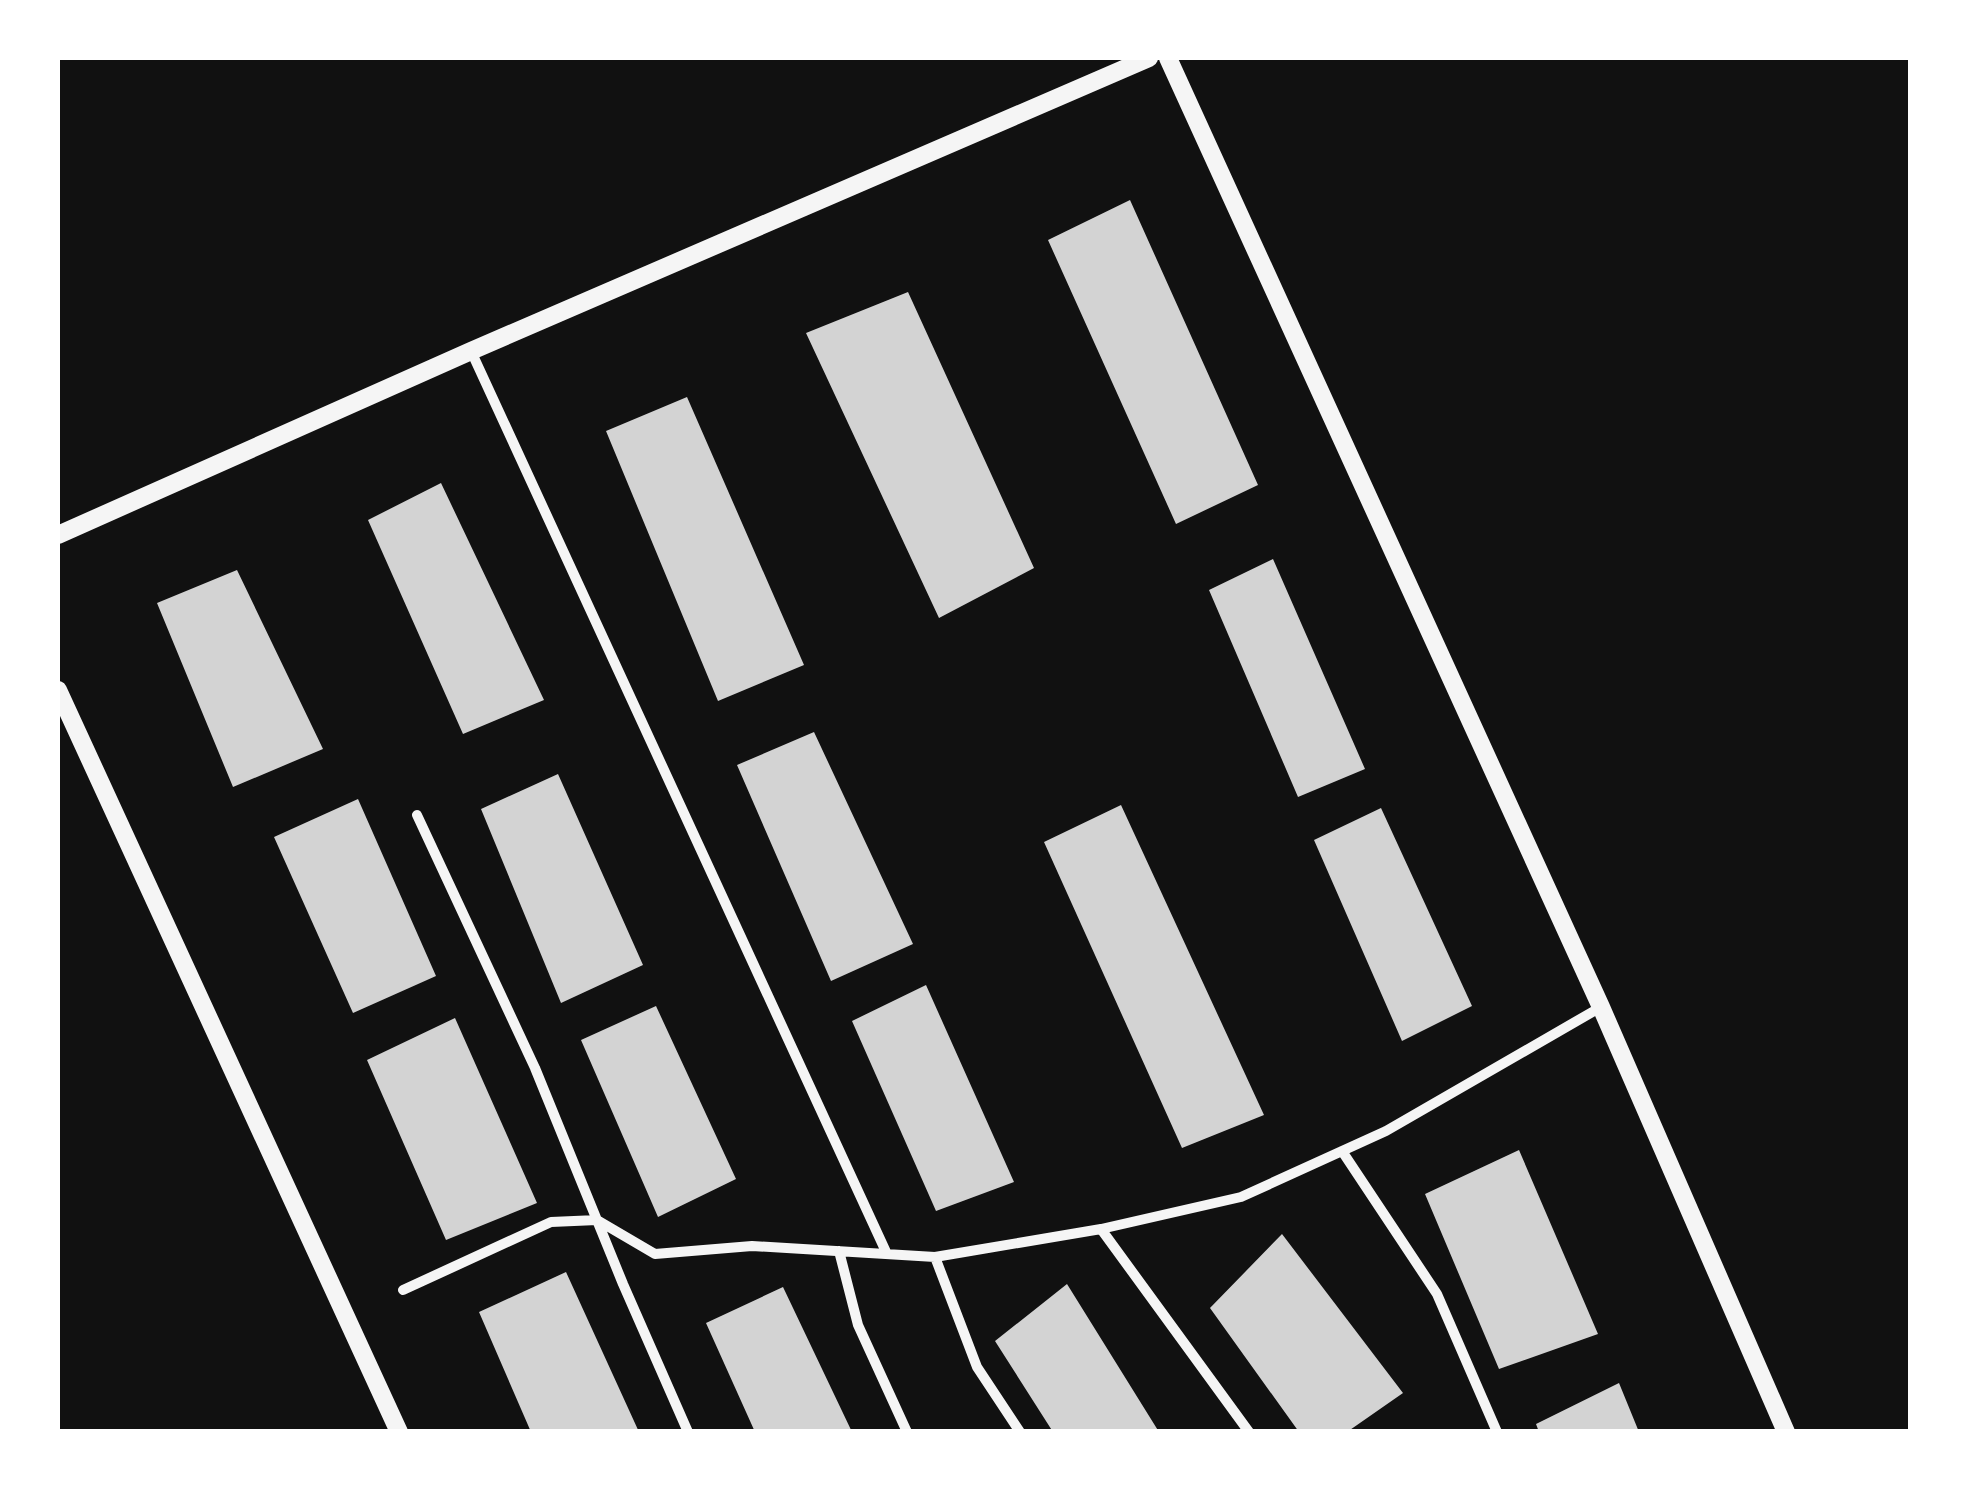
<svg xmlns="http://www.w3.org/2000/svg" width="1968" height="1489" font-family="Poppins,sans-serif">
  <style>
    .building { fill: #d3d3d3 }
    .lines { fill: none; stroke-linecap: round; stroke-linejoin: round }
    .minor { stroke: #f5f5f5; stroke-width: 10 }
    .tertiary { stroke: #f5f5f5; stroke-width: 18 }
  </style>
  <rect width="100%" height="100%" fill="#111"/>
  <!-- building -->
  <path class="building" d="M1130,200L1258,485L1176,524L1048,240Z
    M908,292L1034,568L939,618L806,333Z
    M687,397L804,665L718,701L606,431Z
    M441,483L544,700L463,734L368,520Z
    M1273,559L1365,769L1298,797L1209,590Z
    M237,570L323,749L233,787L157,603Z
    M814,732L913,944L831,981L737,765Z
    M558,774L643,965L561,1003L481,809Z
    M358,799L436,976L353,1013L274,837Z
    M1121,805L1264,1115L1182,1148L1044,842Z
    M1381,808L1472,1006L1402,1041L1314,840Z
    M926,985L1014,1182L936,1211L852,1021Z
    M656,1006L736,1179L658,1217L581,1040Z
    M455,1018L537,1203L446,1240L367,1060Z
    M1519,1150L1598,1334L1499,1369L1425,1194Z
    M1282,1234L1403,1393L1347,1432H1299L1210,1308Z
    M566,1272L639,1432H531L479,1312Z
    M1067,1284L1159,1432H1053L995,1341Z
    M783,1287L852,1432H755L706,1323Z
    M1619,1383L1639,1432H1539L1536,1424Z"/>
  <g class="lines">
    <!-- minor -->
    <path class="minor" d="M471,351L887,1254
      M417,815L535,1068L623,1284L688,1432
      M1342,1151L1437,1294L1497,1432
      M1101,1229L1249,1432
      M839,1251L858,1325L907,1432
      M935,1257L977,1367L1020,1432
      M403,1290L551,1222L597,1220L655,1254L752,1246L935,1257L1101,1229L1241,1197L1386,1131L1601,1007"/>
    <!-- tertiary -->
    <path class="tertiary" d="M1168,58L1601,1007L1786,1432
      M58,535L471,351L1149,58
      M58,690L399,1432"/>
  </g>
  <!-- border -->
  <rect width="1968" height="1489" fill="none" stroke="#ffffff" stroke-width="120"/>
</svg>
